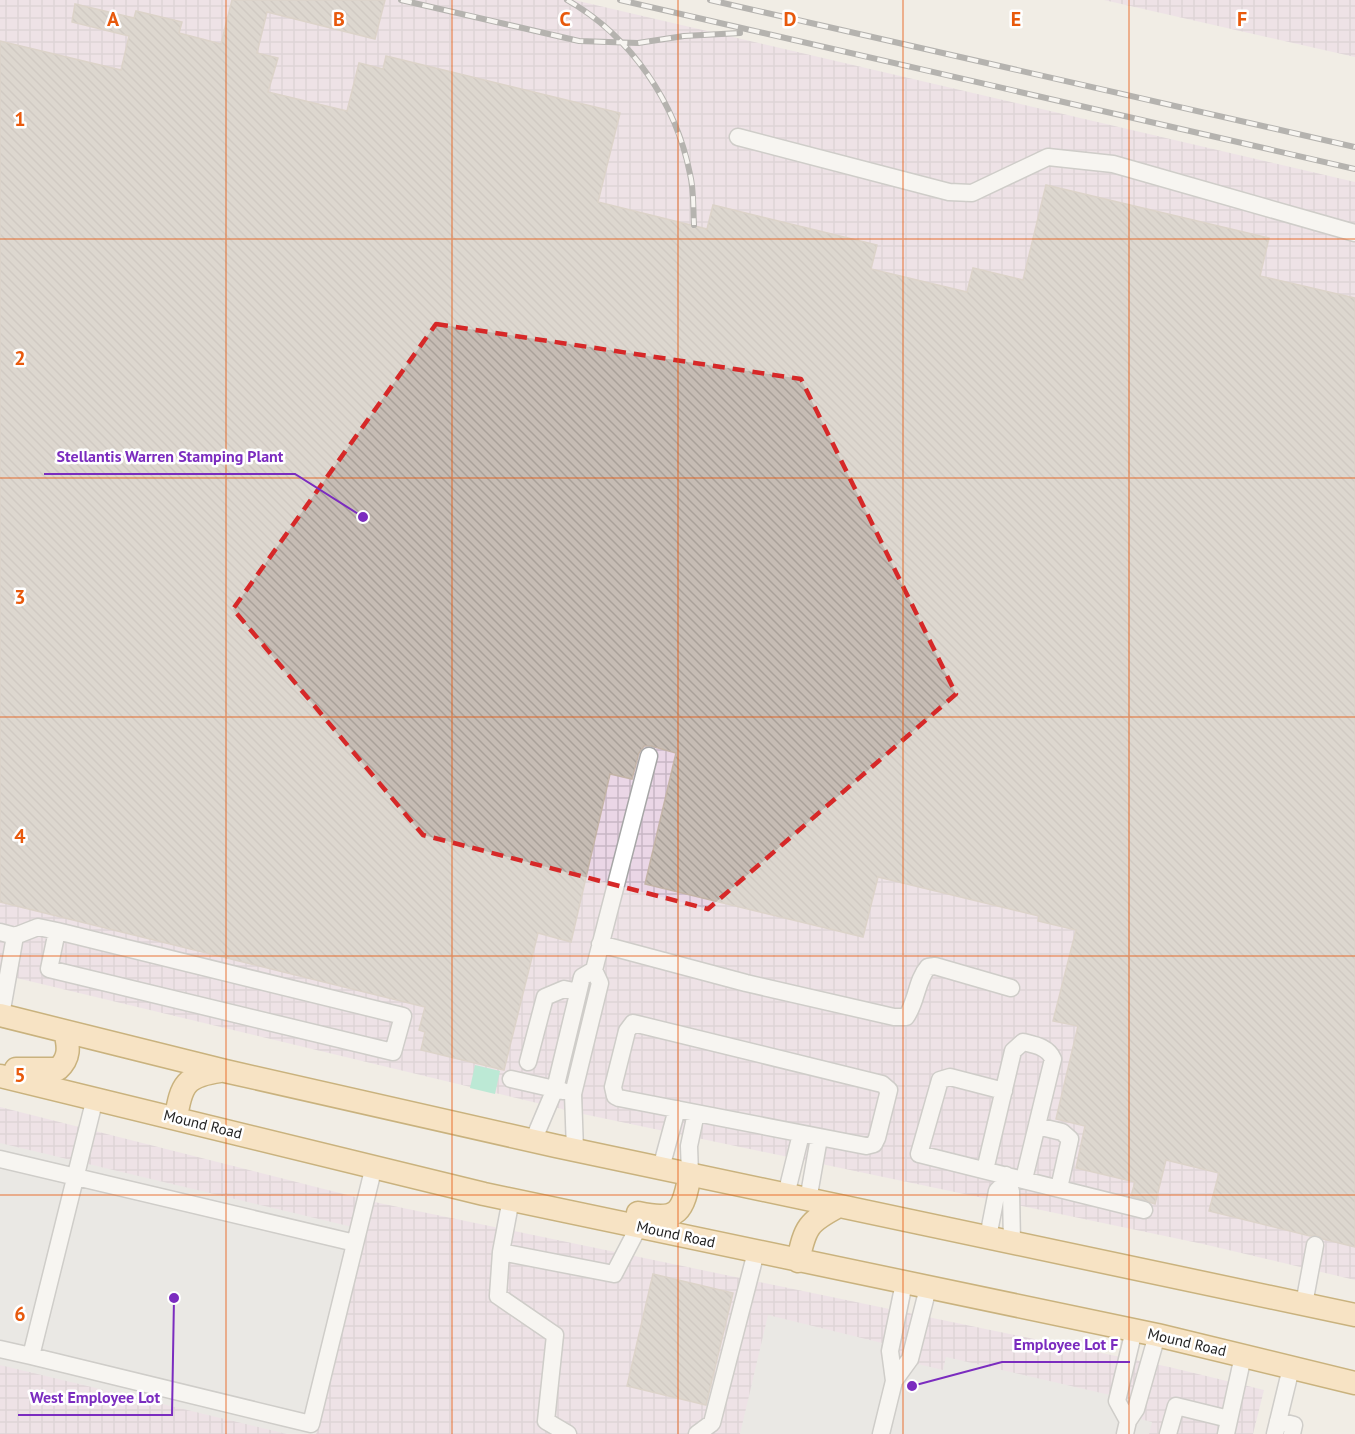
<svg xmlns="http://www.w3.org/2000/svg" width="1355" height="1434" font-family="'PT Sans',sans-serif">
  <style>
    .industrial { fill: url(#industrial-grid) }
    .pitch { fill: #7de5c0 }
    .parking { fill: #e3e3e3 }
    .building { fill: url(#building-back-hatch); stroke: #c3b4a6; stroke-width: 1.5 }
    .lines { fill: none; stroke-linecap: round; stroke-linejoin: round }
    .minor-casing { stroke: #a6a6a6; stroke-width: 19 }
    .major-casing { stroke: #9a6c00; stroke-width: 25 }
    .minor { stroke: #fff; stroke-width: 16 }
    .major { stroke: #ffd79b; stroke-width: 22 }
    .rail-casing { stroke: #6d6d6d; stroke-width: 6 }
    .rail { stroke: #fff; stroke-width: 4; stroke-dasharray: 11; stroke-linecap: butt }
    .marked { fill: none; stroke: #d62828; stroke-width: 4.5; stroke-dasharray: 12 8; stroke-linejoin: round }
    .grid { fill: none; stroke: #e8590c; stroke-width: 1.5; stroke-opacity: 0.55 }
    .labels { text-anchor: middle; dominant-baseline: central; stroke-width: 5; stroke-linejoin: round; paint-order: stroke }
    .street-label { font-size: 15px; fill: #1f1f1f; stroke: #fff }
    .grid-label { font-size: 20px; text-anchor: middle; font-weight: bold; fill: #e8590c; stroke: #fff; stroke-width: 5; stroke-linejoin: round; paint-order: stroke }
    .leader { fill: none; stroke: #7b2cbf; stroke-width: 2 }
    .callout-dot { fill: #7b2cbf; stroke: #fff; stroke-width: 2 }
    .callout-label { font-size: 16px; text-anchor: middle; font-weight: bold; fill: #7b2cbf; stroke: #fff; stroke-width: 5; stroke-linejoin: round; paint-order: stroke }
  </style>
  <defs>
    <pattern id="industrial-grid" width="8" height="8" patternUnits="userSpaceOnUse" patternTransform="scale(1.5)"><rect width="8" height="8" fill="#ead6e6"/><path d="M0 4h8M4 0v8" fill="none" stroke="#c8b7c5"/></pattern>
    <pattern id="building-back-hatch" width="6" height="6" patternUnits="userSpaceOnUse" patternTransform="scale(1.5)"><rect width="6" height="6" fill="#c6bcb4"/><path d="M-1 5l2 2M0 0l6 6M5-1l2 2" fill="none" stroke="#aaa19a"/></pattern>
  </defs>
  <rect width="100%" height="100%" fill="#f1ede5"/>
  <!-- industrial -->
  <path class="industrial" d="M0,0H574L1355,182V1280L1203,1244L583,1114L0,974Z
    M1104,0H1355V57Z
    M0,1107L379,1203L1169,1367L1264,1390L1253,1434H0Z"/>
  <!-- pitch -->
  <path class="pitch" d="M475,1065L500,1071L495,1094L470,1088Z"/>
  <!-- parking -->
  <path class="parking" d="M0,1143L365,1230L316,1434H287L0,1365Z
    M768,1315L882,1343L880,1355L943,1370L946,1357L1140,1402L1136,1418L1152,1422L1149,1434H740Z"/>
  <!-- building -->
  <path class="building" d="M232,0H385L375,39L267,12L257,53L278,58L268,92L347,111L359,63L383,69L386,56L620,113L598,202L707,229L713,205L877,245L871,269L967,292L973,268L1023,280L1046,185L1269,238L1260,276L1355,298V1247L1323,1239L1317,1235L1310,1236L1209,1211L1219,1173L1166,1160L1155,1204L1131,1196L1135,1182L1076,1168L1085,1126L1056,1119L1078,1026L1053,1021L1076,930L1038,921L1039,916L878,877L863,937L645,884L676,753L651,746H644L639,753L632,779L610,774L571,942L538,933L504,1070L421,1050L425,1032L419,1030L425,1007L0,902V41L121,70L129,36L72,22L75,4L134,18L136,11L182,22L179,33L221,44Z
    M653,1274L733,1293L706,1405L627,1386Z"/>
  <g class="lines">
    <!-- minor casing -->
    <g class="minor-casing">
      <path id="minor" d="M738,137L949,192L972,193L1048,157L1113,164L1355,233
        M0,932L15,936L1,1015
        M15,936L38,927L57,931L403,1016L393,1052L49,969L57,931
        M600,944L746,983L894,1017H906C917,1002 916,981 928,967L935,966L1011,988
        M633,1023L882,1084L889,1090L877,1138L874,1144L866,1146L619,1098L615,1096L613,1087L627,1031Z
        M528,1062L545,997L564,989L578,992
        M511,1079L563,1091
        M1004,1091L950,1077L940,1080L919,1154L1144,1210
        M95,1098L31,1356L311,1424L374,1166
        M1037,1126L1062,1132L1070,1139L1059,1188
        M533,1141L555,1089L582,977L594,970
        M575,1150L573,1094L600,983L594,970L649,756
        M0,1159L355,1243
        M661,1168L677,1109
        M985,1170L1013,1051L1023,1042C1035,1045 1048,1047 1053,1059L1024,1179
        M690,1174L689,1146L696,1113
        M1005,1183L1011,1191L1012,1243
        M786,1195L801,1134
        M511,1199L501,1252L498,1296L555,1335L546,1421L568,1434
        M808,1200L819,1138
        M988,1237L997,1191L1005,1183L1006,1175
        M501,1252L614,1274L639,1226
        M1304,1304L1315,1245
        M0,1349L31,1356
        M894,1381L890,1351L904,1283
        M1128,1421L1117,1401L1134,1330
        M1278,1421L1294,1425L1292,1434
        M697,1434L712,1423L756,1252
        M881,1434L894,1381L910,1359L928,1288
        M1125,1434L1128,1421L1136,1409L1157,1335
        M1168,1434L1176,1406L1229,1419
        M1226,1434L1243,1356
        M1275,1434L1291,1368"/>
    </g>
    <!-- major casing -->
    <g class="major-casing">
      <path id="major" d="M0,1015L225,1071L556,1146L1355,1315
        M16,1069H58C70,1058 69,1047 65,1032
        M0,1076L484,1194L1157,1335L1355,1383
        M176,1118C181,1084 186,1076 220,1071
        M638,1213C679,1222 683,1212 690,1174
        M798,1261C805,1227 808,1222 839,1206"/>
    </g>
    <!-- minor -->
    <use href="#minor" class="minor"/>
    <!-- major -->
    <use href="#major" class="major"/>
    <!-- rail casing -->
    <g class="rail-casing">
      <path id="rail" d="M401,0L579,41L638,43L684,36L740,33
        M567,0C631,36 676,103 690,174C694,190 693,208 694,225
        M620,0L1355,169
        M710,0L1355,147"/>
    </g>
    <!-- rail -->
    <use href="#rail" class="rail"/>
  </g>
  <!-- marked area -->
  <path d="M0 0H1355V1434H0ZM436,324L801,379L956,694L708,909L423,835L233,609Z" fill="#f1ede5" fill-opacity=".55" fill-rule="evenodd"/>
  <path class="marked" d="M436,324L801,379L956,694L708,909L423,835L233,609Z"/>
  <!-- grid -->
  <path class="grid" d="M226,0V1434M452,0V1434M678,0V1434M903,0V1434M1129,0V1434M0,239H1355M0,478H1355M0,717H1355M0,956H1355M0,1195H1355"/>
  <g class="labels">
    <!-- street labels -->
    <g class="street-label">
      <text transform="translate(203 1124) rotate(14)">Mound Road</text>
      <text transform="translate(676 1234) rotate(12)">Mound Road</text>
      <text transform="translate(1187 1342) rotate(13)">Mound Road</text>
    </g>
  </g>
  <g class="grid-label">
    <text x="113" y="26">A</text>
    <text x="339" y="26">B</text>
    <text x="565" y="26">C</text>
    <text x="790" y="26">D</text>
    <text x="1016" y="26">E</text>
    <text x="1242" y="26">F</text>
    <text x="20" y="126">1</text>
    <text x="20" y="365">2</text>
    <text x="20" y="604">3</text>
    <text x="20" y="843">4</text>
    <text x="20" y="1082">5</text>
    <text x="20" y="1321">6</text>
  </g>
  <!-- callouts -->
  <path class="leader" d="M363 517L295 474H44M912 1386L1002 1362H1130M174 1298L172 1415H18"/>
  <g class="callout-dot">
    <circle cx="363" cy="517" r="6"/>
    <circle cx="912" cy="1386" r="6"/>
    <circle cx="174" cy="1298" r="6"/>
  </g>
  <g class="callout-label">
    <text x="170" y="462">Stellantis Warren Stamping Plant</text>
    <text x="1066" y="1350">Employee Lot F</text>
    <text x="95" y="1403">West Employee Lot</text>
  </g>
</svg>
